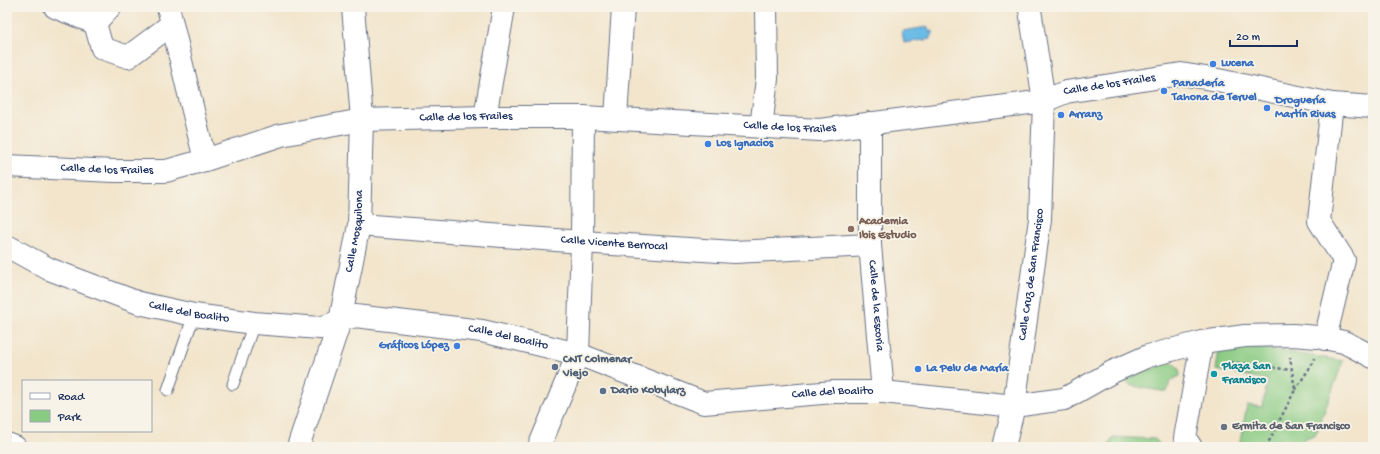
<svg xmlns="http://www.w3.org/2000/svg" width="1380" height="454" font-family="'Gochi Hand',sans-serif">
  <style>
    .green { fill: #8acb83; stroke: #527d70 }
    .water { fill: #6bbbe6; stroke: #4375a2 }
    .lines { fill: none; stroke-linecap: round; stroke-linejoin: round }
    .lane-casing { stroke: #666f84; stroke-width: 13 }
    .street-casing { stroke: #666f84; stroke-width: 24 }
    .path { stroke: #666f84; stroke-width: 2.5; stroke-dasharray: 3 3; stroke-linecap: butt }
    .lane { stroke: #fff; stroke-width: 11 }
    .street { stroke: #fff; stroke-width: 22 }
    .shop-dot { fill: #3f7fe0; stroke: #f7f3e8; stroke-width: 1.5 }
    .education-dot { fill: #8d6e63; stroke: #f7f3e8; stroke-width: 1.5 }
    .service-dot { fill: #5c6f8a; stroke: #f7f3e8; stroke-width: 1.5 }
    .culture-dot { fill: #0f9aa8; stroke: #f7f3e8; stroke-width: 1.5 }
    .worship-dot { fill: #6b7280; stroke: #f7f3e8; stroke-width: 1.5 }
    .labels { text-anchor: middle; dominant-baseline: central; stroke-width: 3.5; stroke-linejoin: round; paint-order: stroke }
    .shop-label { font-size: 12px; font-weight: bold; fill: #366cbe; stroke: #f7f3e8; text-anchor: start }
    .street-label { font-size: 12px; fill: #1b2f5e; stroke: #f7f3e8 }
    .education-label { font-size: 12px; font-weight: bold; fill: #785e54; stroke: #f7f3e8; text-anchor: start }
    .service-label { font-size: 12px; font-weight: bold; fill: #4e5e75; stroke: #f7f3e8; text-anchor: start }
    .culture-label { font-size: 12px; font-weight: bold; fill: #0d838f; stroke: #f7f3e8; text-anchor: start }
    .worship-label { font-size: 12px; font-weight: bold; fill: #5b616d; stroke: #f7f3e8; text-anchor: start }
  </style>
  <rect width="100%" height="100%" fill="#f7f3e8"/>
  <filter id="ink" filterUnits="userSpaceOnUse"><feTurbulence type="fractalNoise" baseFrequency=".025" numOctaves="2"/><feDisplacementMap in="SourceGraphic" scale="8" xChannelSelector="R" yChannelSelector="G"/><feConvolveMatrix kernelMatrix="1 2 1 2 8 2 1 2 1" color-interpolation-filters="sRGB"/></filter>
  <filter id="wash" filterUnits="userSpaceOnUse"><feTurbulence type="fractalNoise" baseFrequency=".012" numOctaves="4" result="noise"/><feDisplacementMap in="SourceGraphic" scale="16" xChannelSelector="R" yChannelSelector="G"/><feGaussianBlur stdDeviation="0.9" result="paint"/><feColorMatrix in="noise" values="0 0 0 0 0 0 0 0 0 0 0 0 0 0 0 0 0 1.4 0 .05"/><feComposite in="paint" operator="in"/></filter>
  <g filter="url(#wash)">
    <rect width="100%" height="100%" fill="#f2e5cc"/>
    <!-- green -->
    <path class="green" d="M1251,346L1343,361L1316,434L1304,439L1301,447H1239L1247,405L1262,407L1268,380L1216,370L1219,349Z
      M1169,362C1177,364 1180,369 1180,376L1170,381L1167,392L1132,386L1124,380Z
      M1113,437L1155,439L1162,447H1108Z"/>
    <!-- water -->
    <path class="water" d="M928,27L929,32L933,31V34L930,36V39L904,43L902,31Z"/>
  </g>
  <g filter="url(#ink)">
    <g class="lines">
      <!-- lane casing -->
      <g class="lane-casing">
        <path id="lane" d="M233,384L254,323
          M168,390L194,315"/>
      </g>
      <!-- street casing -->
      <g class="street-casing">
        <g id="street">
          <path d="M55,7L95,23L110,7"/>
          <path d="M168,7L205,160"/>
          <path d="M95,23L102,48L128,57L172,24"/>
          <path d="M485,117L504,7"/>
          <path d="M616,118L623,7"/>
          <path id="s1" d="M870,123V245L883,392"/>
          <path d="M761,127L767,79L766,7"/>
          <path id="s2" d="M7,166L114,171H166L205,160L281,135L362,120L485,117H583L820,130L1029,103L1044,101L1066,92L1181,74L1218,80L1332,104L1373,107"/>
          <path id="s3" d="M359,225L582,242L734,252L870,245"/>
          <path id="s4" d="M7,246L49,269L139,303L194,315L254,323L320,328L355,316L482,331L578,354L704,403L834,392H883L1014,406L1064,399L1112,372L1148,356L1202,342L1245,336L1293,335L1318,337L1344,342L1373,357"/>
          <path d="M1325,339L1344,260L1319,221L1332,104"/>
          <path d="M7,444L15,447"/>
          <path id="s5" d="M298,447L340,321L359,225L362,120L353,7"/>
          <path d="M539,447L578,354L582,242L583,117"/>
          <path id="s6" d="M1004,447L1014,406L1040,219L1044,101L1030,10L1029,7"/>
          <path d="M1191,447L1185,438L1202,342"/>
        </g>
      </g>
      <!-- path -->
      <path class="path" d="M1231,362L1291,370
        M1295,390L1313,363L1314,358
        M1266,447L1295,390L1290,357"/>
      <!-- lane -->
      <use href="#lane" class="lane"/>
      <!-- street -->
      <use href="#street" class="street"/>
    </g>
  </g>
  <!-- markers -->
  <g class="shop-dot">
    <circle cx="1213" cy="64" r="4"/>
    <circle cx="1164" cy="91" r="4"/>
    <circle cx="1267" cy="108" r="4"/>
    <circle cx="1061" cy="115" r="4"/>
    <circle cx="708" cy="144" r="4"/>
    <circle cx="457" cy="346" r="4"/>
    <circle cx="918" cy="369" r="4"/>
  </g>
  <circle class="education-dot" cx="851" cy="229" r="4"/>
  <g class="service-dot">
    <circle cx="555" cy="367" r="4"/>
    <circle cx="603" cy="391" r="4"/>
  </g>
  <circle class="culture-dot" cx="1214" cy="374" r="4"/>
  <circle class="worship-dot" cx="1224" cy="427" r="4"/>
  <g class="labels">
    <!-- shop labels -->
    <g class="shop-label">
      <text x="1221" y="64">Lucena</text>
      <text x="1172" y="84">Panadería<tspan x="1172" dy="14">Tahona de Teruel</tspan></text>
      <text x="1275" y="101">Droguería<tspan x="1275" dy="14">Martín Rivas</tspan></text>
      <text x="1069" y="115">Arranz</text>
      <text x="716" y="144">Los Ignacios</text>
      <text x="449" y="346" text-anchor="end">Gráficos López</text>
      <text x="926" y="369">La Pelu de María</text>
    </g>
    <!-- street labels -->
    <g class="street-label">
      <text stroke="none"><textPath href="#s2" startOffset="1114">Calle de los Frailes</textPath></text>
      <text stroke="none"><textPath href="#s2" startOffset="466">Calle de los Frailes</textPath></text>
      <text stroke="none"><textPath href="#s2" startOffset="790">Calle de los Frailes</textPath></text>
      <text stroke="none"><textPath href="#s2" startOffset="100">Calle de los Frailes</textPath></text>
      <text stroke="none"><textPath href="#s5" startOffset="224">Calle Mosquilona</textPath></text>
      <text stroke="none"><textPath href="#s3" startOffset="256">Calle Vicente Berrocal</textPath></text>
      <text stroke="none"><textPath href="#s6" startOffset="175">Calle Cruz de San Francisco</textPath></text>
      <text stroke="none"><textPath href="#s1" startOffset="183">Calle de la Escoria</textPath></text>
      <text stroke="none"><textPath href="#s4" startOffset="195">Calle del Boalito</textPath></text>
      <text stroke="none"><textPath href="#s4" startOffset="519">Calle del Boalito</textPath></text>
      <text stroke="none"><textPath href="#s4" startOffset="855">Calle del Boalito</textPath></text>
    </g>
    <!-- education labels -->
    <g class="education-label">
      <text x="859" y="222">Academia<tspan x="859" dy="14">Ibis Estudio</tspan></text>
    </g>
    <!-- service labels -->
    <g class="service-label">
      <text x="563" y="360">CNT Colmenar<tspan x="563" dy="14">Viejo</tspan></text>
      <text x="611" y="391">Dario Kobylarz</text>
    </g>
    <!-- culture labels -->
    <g class="culture-label">
      <text x="1222" y="367">Plaza San<tspan x="1222" dy="14">Francisco</tspan></text>
    </g>
    <!-- worship labels -->
    <g class="worship-label">
      <text x="1232" y="427">Ermita de San Francisco</text>
    </g>
  </g>
  <!-- margin -->
  <rect width="1380" height="454" fill="none" stroke="#f7f3e8" stroke-width="24"/>
  <!-- legend -->
  <rect x="22" y="380" width="130" height="52" fill="#f7f3e8" stroke="#9fa5b1"/>
  <rect x="30" y="393" width="20" height="6" fill="#ffffff" stroke="#9fa5b1"/>
  <text x="58" y="400" font-size="12" fill="#1b2f5e">Road</text>
  <rect x="30" y="410" width="20" height="12" fill="#8acb83" stroke="#9fa5b1"/>
  <text x="58" y="420" font-size="12" fill="#1b2f5e">Park</text>
  <!-- scale -->
  <path d="M1230 40v6h67v-6" fill="none" stroke="#1b2f5e" stroke-width="2"/>
  <text x="1236" y="40" font-size="12" fill="#1b2f5e" stroke="#f7f3e8" stroke-width="3" paint-order="stroke">20 m</text>
</svg>
